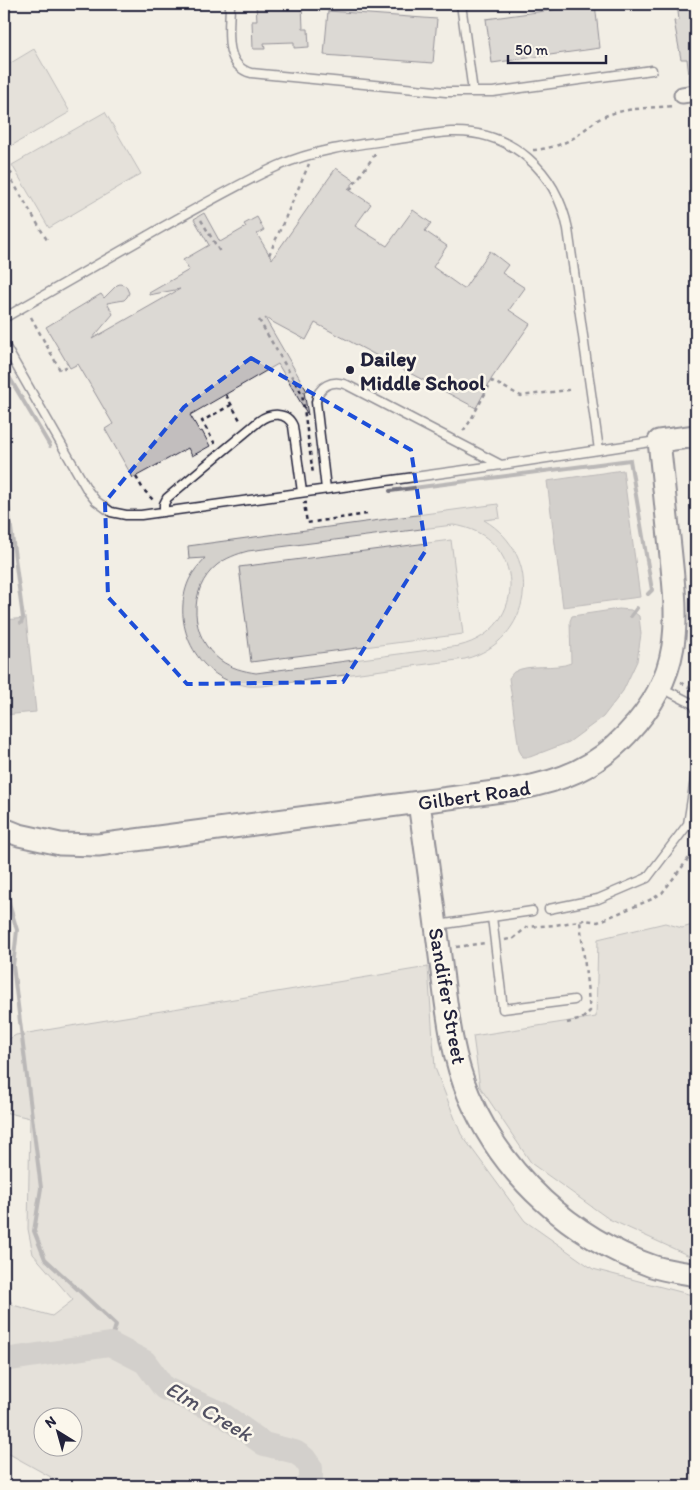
<svg xmlns="http://www.w3.org/2000/svg" width="700" height="1490" font-family="Itim,sans-serif">
  <style>
    .green { fill: #d4d1cc; stroke: #7b7a84; fill-rule: evenodd }
    .water { fill: #aeabad; stroke: #76747f }
    .lines { fill: none; stroke-linecap: round; stroke-linejoin: round }
    .stream { stroke: #76747f; stroke-width: 4 }
    .river { stroke: #aeabad; stroke-width: 24 }
    .building { fill: #c2bebe; stroke: #22223b }
    .lane-casing { stroke: #22223b; stroke-width: 11 }
    .street-casing { stroke: #22223b; stroke-width: 19 }
    .secondary-casing { stroke: #22223b; stroke-width: 25 }
    .path { stroke: #22223b; stroke-width: 2.5; stroke-dasharray: 4 4; stroke-linecap: butt }
    .lane { stroke: #fbf7ec; stroke-width: 8 }
    .street { stroke: #fbf7ec; stroke-width: 15 }
    .secondary { stroke: #fbf7ec; stroke-width: 21 }
    .marked { fill: none; stroke: #1d4ed8; stroke-width: 4; stroke-dasharray: 10 6; stroke-linejoin: round }
    .poi-dot { fill: #22223b; stroke: #fbf7ec; stroke-width: 2 }
    .labels { text-anchor: middle; dominant-baseline: central; stroke-width: 5; stroke-linejoin: round; paint-order: stroke }
    .poi-label { font-size: 21px; font-weight: bold; fill: #22223b; stroke: #fbf7ec; text-anchor: start }
    .street-label { font-size: 21px; fill: #22223b; stroke: #fbf7ec }
    .water-label { font-size: 22px; font-style: italic; fill: #535263; stroke: #fbf7ec }
  </style>
  <rect width="100%" height="100%" fill="#f2eee5"/>
  <filter id="ink" filterUnits="userSpaceOnUse"><feTurbulence type="fractalNoise" baseFrequency=".02" numOctaves="2"/><feDisplacementMap in="SourceGraphic" scale="10" xChannelSelector="R" yChannelSelector="G"/><feConvolveMatrix kernelMatrix="1 2 1 2 8 2 1 2 1" color-interpolation-filters="sRGB"/></filter>
  <g filter="url(#ink)">
    <!-- green -->
    <path class="green" d="M34,49L70,112L4,150V67Z
      M105,112L141,174L49,228L12,165Z
      M498,504L500,518L484,520C545,556 533,641 465,659L262,686C256,686 249,687 243,685C196,677 170,623 189,580C193,571 199,565 205,558L189,559L188,546ZM453,525C526,534 530,629 459,646L256,673C243,671 231,668 220,660C190,638 187,589 217,565C226,558 237,554 248,551Z
      M451,540L463,634L251,662L239,567Z
      M665,923L682,928L696,924V1259L609,1219L532,1164L480,1087L473,1036L596,1017L598,939Z
      M428,967L435,1068L461,1134L525,1221L593,1269L696,1296V1486H67L4,1451V1289L13,1305L52,1316L73,1300L33,1254L28,1229L30,1118L4,1112V1042L16,1035ZM42,1418H72V1448H42Z"/>
    <!-- water -->
    <path class="water" d="M623,470L640,597L563,607L547,481Z
      M619,609L631,610L639,616L641,634L637,661L623,691L603,717L569,742L530,757H523L519,750L509,678C511,676 512,673 514,672C528,663 555,670 571,663L570,621L572,616Z
      M26,618L36,712L4,715V620Z"/>
    <g class="lines">
      <!-- stream -->
      <path class="stream" d="M5,370L50,446
        M4,476L23,618L21,623
        M390,491L630,460L652,590L648,594
        M631,616L637,608
        M4,868L10,907L17,930L13,966L41,1188L34,1231L45,1259L116,1325L110,1344"/>
      <!-- river -->
      <path class="river" d="M4,1360L110,1344L145,1362L164,1388L222,1414L264,1444L295,1452L304,1458L311,1468V1480L306,1486"/>
    </g>
    <!-- building -->
    <path class="building" d="M256,4H302L303,29H308L309,47L294,48V42L264,43L265,49H253L252,21H257Z
      M595,4L600,48L492,63L486,19Z
      M677,4H696V83H690L687,59H681L674,21L679,20Z
      M328,11L437,19L433,63L324,55Z
      M336,168L355,181L348,189L371,204L355,226L387,246L413,210L431,223L425,231L447,246L433,267L464,289L490,251L508,265L502,273L525,288L509,310L530,324L492,378L476,408L315,323L306,340L265,318L307,391L304,392L308,415L278,364L190,415L200,432L202,431L210,446L192,456L188,448L133,478L105,429L113,424L78,364L70,368L46,327L101,294L104,298L117,285L120,284L126,286L129,293L127,297L124,300L107,303L113,314L92,339L180,289L149,295V293L189,270L183,260L209,245L194,219L204,213L220,242L246,227L244,224L257,217L264,230L257,234L272,259Z"/>
    <g class="lines">
      <!-- lane casing -->
      <g class="lane-casing">
        <path id="lane" d="M230,4C230,27 222,65 251,73L446,92H493L652,70
          M461,4L473,92
          M4,318C56,288 109,258 161,228C199,207 238,184 278,166C314,150 353,145 391,140C411,138 431,133 451,132C512,130 556,171 568,229L599,450
          M4,344L88,491L96,501L111,512L126,515H141L501,465L657,441
          M326,489L316,402C318,386 332,379 347,385L501,465
          M164,512V504L167,498L259,421C270,413 287,411 293,426L302,492
          M662,688L693,704L696,709
          M549,909L598,899L647,878L688,824L696,773
          M492,917L503,1009L574,1000
          M438,925L532,911"/>
      </g>
      <!-- street casing -->
      <g class="street-casing">
        <path id="street" d="M682,95L696,93"/>
      </g>
      <!-- secondary casing -->
      <g class="secondary-casing">
        <path id="secondary" d="M419,803C427,857 434,910 441,964C447,1009 451,1054 469,1096C503,1176 571,1237 652,1266C666,1271 682,1272 696,1275
          M4,829L19,835L60,844L98,845L517,789C562,781 595,768 627,734C684,674 678,623 670,547C666,511 663,476 659,441L696,436"/>
      </g>
      <!-- path -->
      <path class="path" d="M533,150C548,149 566,144 578,135C586,129 594,121 603,117C622,108 651,108 673,106
        M4,167L47,240
        M9,175L15,171
        M350,190L376,153
        M201,220L220,252
        M269,255L309,164
        M31,317L60,370L68,366
        M259,320L302,394L313,474
        M226,395L241,422
        M463,431L469,423L492,381L521,396L569,390
        M215,444L202,421L231,405
        M136,477L143,489L153,500
        M307,503H304L307,523L367,514
        M681,682L696,692
        M505,940L514,938L527,927L555,925L585,920L598,922L652,899L662,893L696,849
        M456,947L485,943
        M567,1023L582,1019L590,1011L580,921"/>
      <!-- lane -->
      <use href="#lane" class="lane"/>
      <!-- street -->
      <use href="#street" class="street"/>
      <!-- secondary -->
      <use href="#secondary" class="secondary"/>
    </g>
  </g>
  <!-- marked area -->
  <path d="M0 0H700V1490H0ZM251,358L411,450L426,550L343,682L187,684L108,597L105,502L184,407Z" fill="#f2eee5" fill-opacity=".55" fill-rule="evenodd"/>
  <path class="marked" d="M251,358L411,450L426,550L343,682L187,684L108,597L105,502L184,407Z"/>
  <!-- markers -->
  <circle class="poi-dot" cx="350" cy="370" r="5"/>
  <g class="labels">
    <!-- poi labels -->
    <g class="poi-label">
      <text x="360" y="358">Dailey<tspan x="360" dy="24">Middle School</tspan></text>
    </g>
    <!-- street labels -->
    <g class="street-label">
      <text transform="translate(474 795) rotate(-8)">Gilbert Road</text>
      <text transform="translate(448 996) rotate(80)">Sandifer Street</text>
    </g>
    <!-- water labels -->
    <g class="water-label">
      <text transform="translate(209 1411) rotate(31)">Elm Creek</text>
    </g>
  </g>
  <!-- margin -->
  <rect width="700" height="1490" fill="none" stroke="#fbf7ec" stroke-width="20"/>
  <rect x="10" y="10" width="680" height="1470" fill="none" stroke="#22223b" stroke-width="2" filter="url(#ink)"/>
  <!-- north arrow -->
  <g transform="translate(58 1432) rotate(323)"><circle r="24" fill="#fbf7ec" stroke="#a4a2a5"/>
  <path d="M0-4L9 19L0 12L-9 19Z" fill="#22223b"/>
  <text y="-8" font-size="14" font-weight="bold" text-anchor="middle" fill="#22223b">N</text>
  </g>
  <!-- scale -->
  <path d="M508 55v8h98v-8" fill="none" stroke="#22223b" stroke-width="2.5"/>
  <text x="515" y="55" font-size="15" fill="#22223b" stroke="#fbf7ec" stroke-width="4" paint-order="stroke">50 m</text>
</svg>
